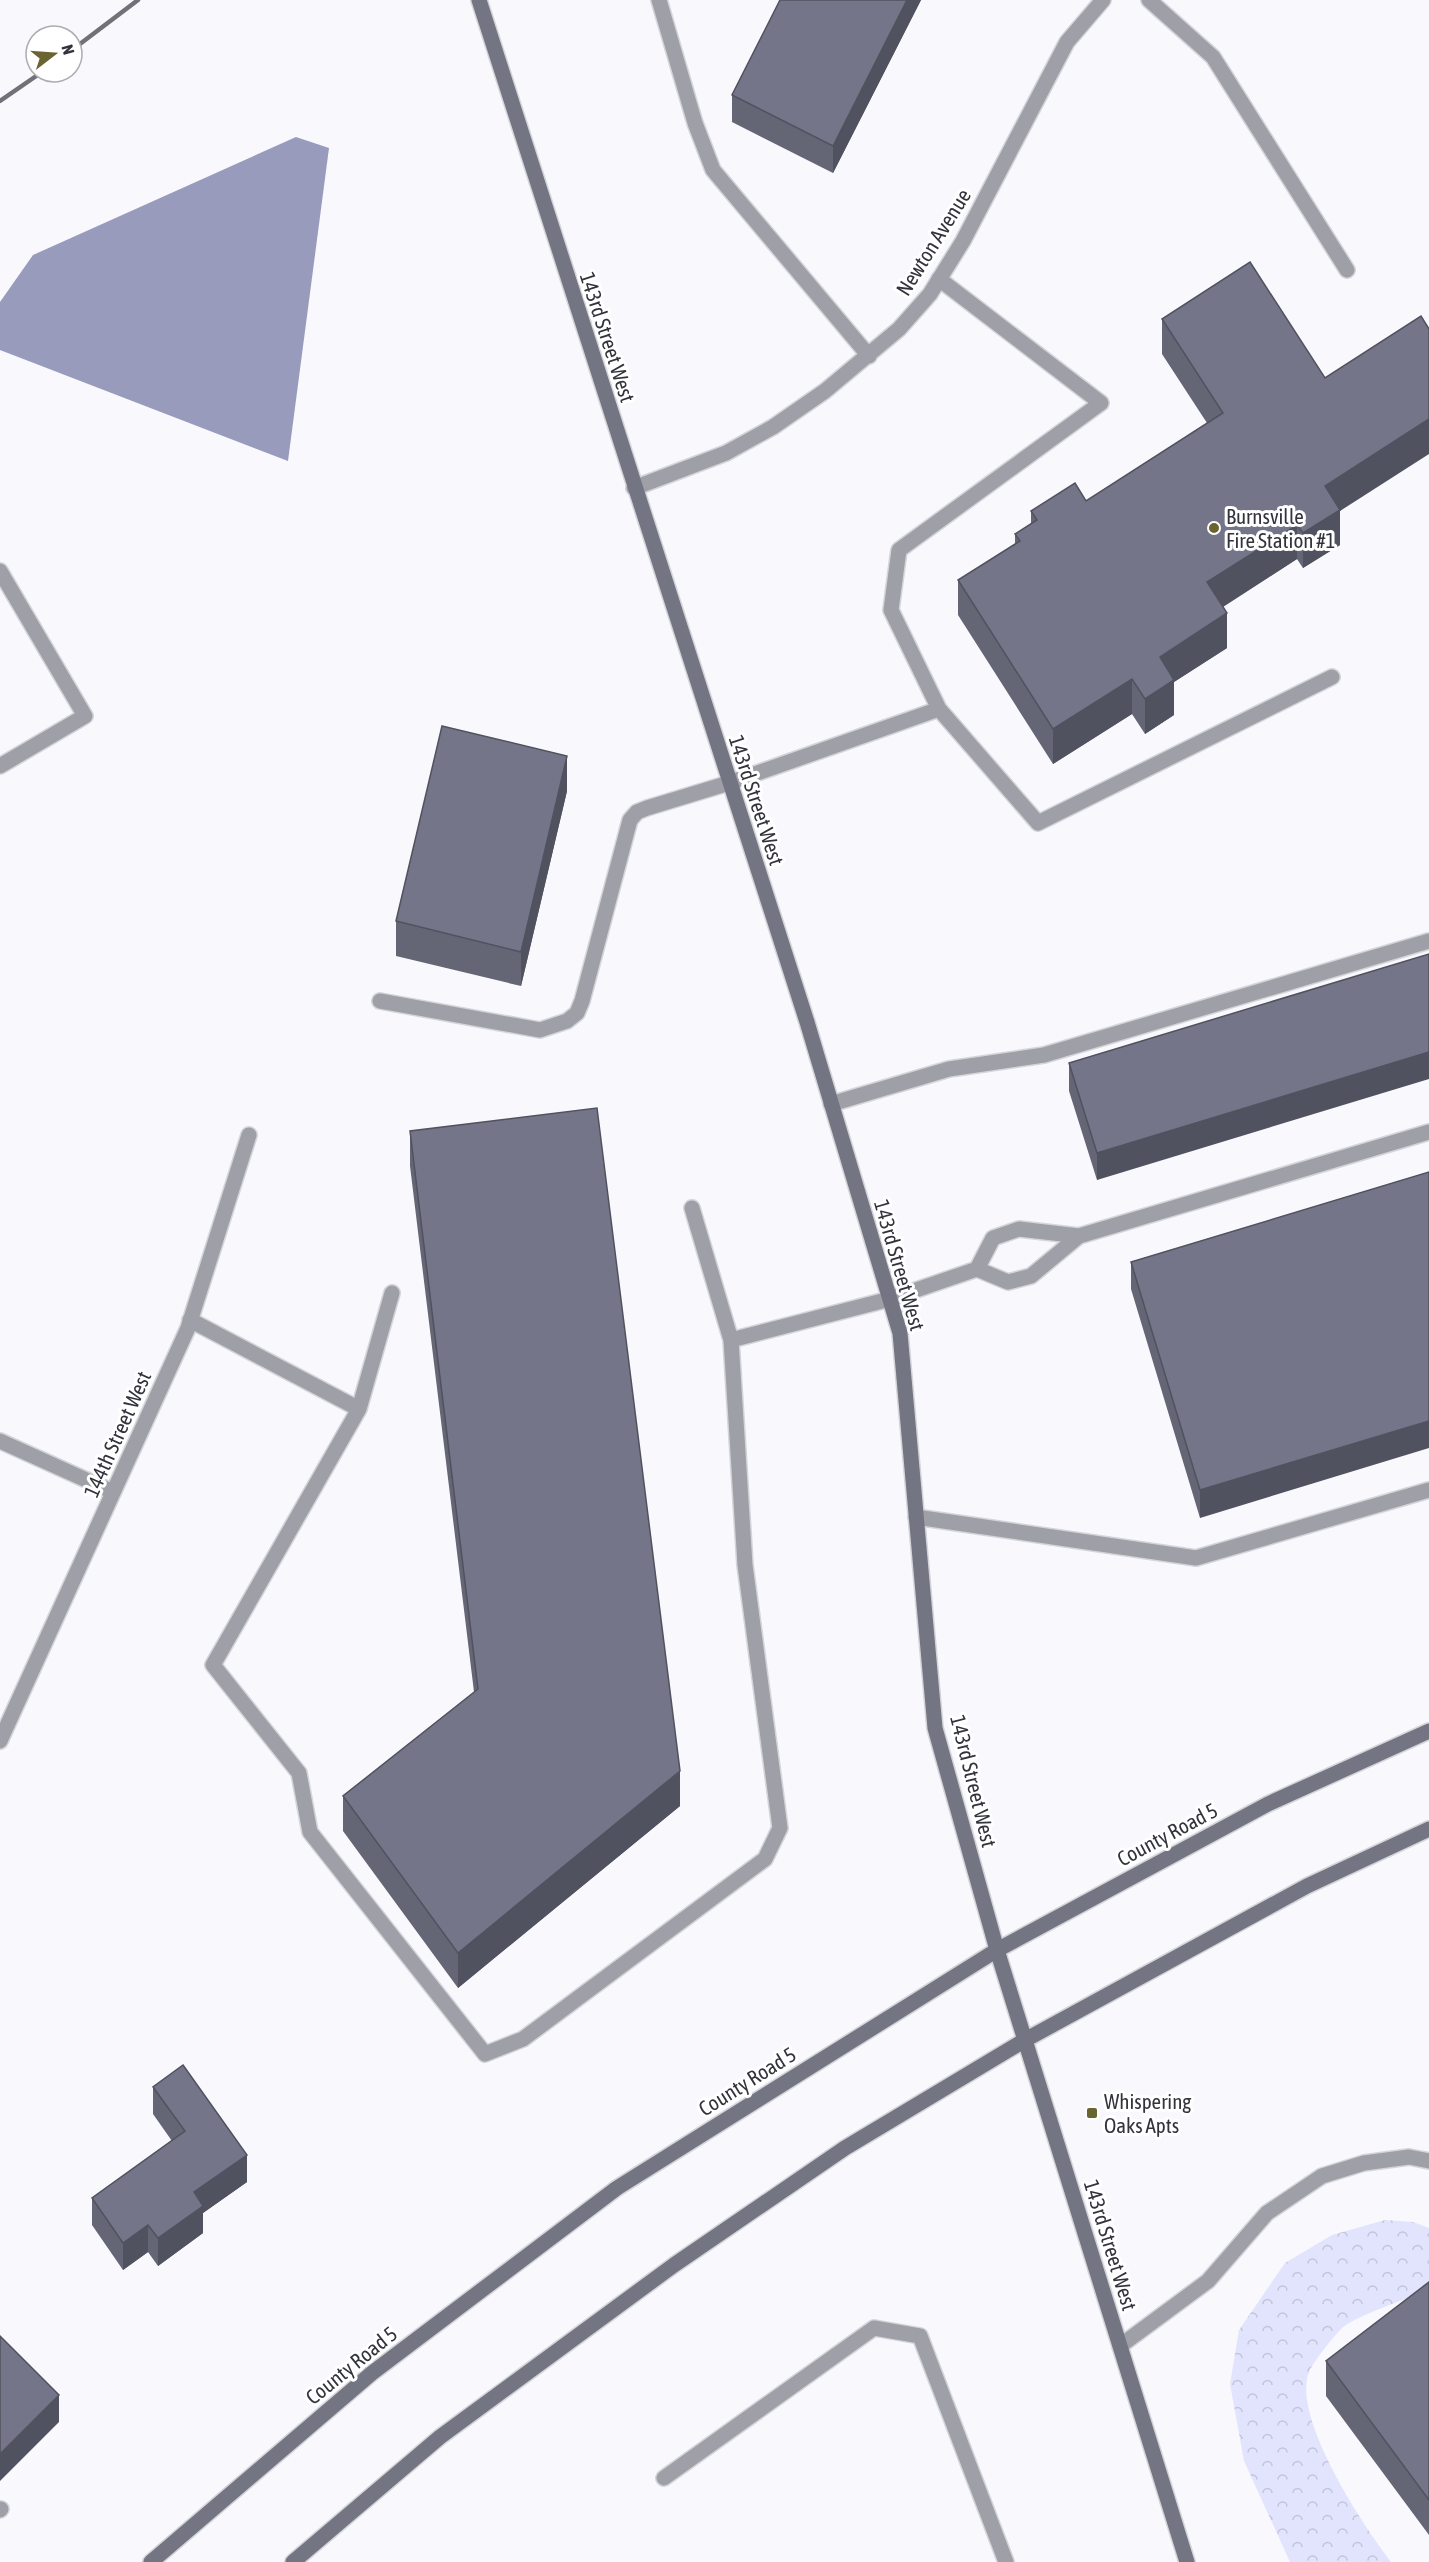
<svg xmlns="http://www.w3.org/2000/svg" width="1429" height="2562" font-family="'Asap Condensed',sans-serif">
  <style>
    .forest { fill: url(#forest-crowns) }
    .water { fill: #999bbc }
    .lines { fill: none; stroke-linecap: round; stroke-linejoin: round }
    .lane-casing { stroke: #d4d5da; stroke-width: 18 }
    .street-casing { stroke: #d4d5da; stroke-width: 18 }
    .secondary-casing { stroke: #d4d5da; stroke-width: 18 }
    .lane { stroke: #9f9fa8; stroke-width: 15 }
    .street { stroke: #9f9fa8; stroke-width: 15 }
    .secondary { stroke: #747582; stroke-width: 15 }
    .rail { stroke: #717279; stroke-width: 4.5 }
    .wall { fill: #646575 }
    .shaded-wall { fill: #51525f }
    .building { fill: #747588; stroke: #51525f; stroke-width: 1.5 }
    .poi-dot { fill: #6a6430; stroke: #fff; stroke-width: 2 }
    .labels { text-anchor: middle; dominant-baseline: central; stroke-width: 6; stroke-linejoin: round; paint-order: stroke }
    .street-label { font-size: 21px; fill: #32333b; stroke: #fff }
    .poi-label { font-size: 21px; fill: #32333b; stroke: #fff; text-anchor: start }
  </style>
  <defs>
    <pattern id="forest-crowns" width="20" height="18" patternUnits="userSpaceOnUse" patternTransform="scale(1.5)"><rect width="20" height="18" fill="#e2e4fe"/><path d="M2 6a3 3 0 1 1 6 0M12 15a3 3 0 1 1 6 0" fill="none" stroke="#c2c4db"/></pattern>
  </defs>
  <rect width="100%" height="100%" fill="#f8f8fd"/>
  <!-- forest -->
  <path class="forest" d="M1385,2220L1413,2222L1429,2228V2300L1418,2294C1401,2301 1354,2317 1342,2328C1334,2336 1313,2362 1309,2372C1291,2417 1364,2527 1391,2562H1290L1244,2461L1230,2384L1239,2330L1285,2263L1332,2235Z"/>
  <!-- water -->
  <path class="water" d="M296,137L329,148L288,461L0,350V302L33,255Z"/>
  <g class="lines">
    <!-- lane casing -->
    <g class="lane-casing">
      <path id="lane" d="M659,0L695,123L713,170L869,356
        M1149,0L1213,57L1347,270
        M939,279L1101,403L899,550L891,610L939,709
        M0,571L85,716L0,766
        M380,1001L540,1030L567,1021L577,1013L582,1001L630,820L637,812L647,808L729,783L939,709L1038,823L1332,677
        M831,1104L949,1069L1044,1055L1429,941
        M977,1269L993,1238L1019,1229L1079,1236
        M190,1320L359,1409L213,1665L299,1773L310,1832L485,2054L523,2039L765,1859L780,1828L745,1565L731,1340L692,1208
        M731,1340L890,1299L977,1269L1008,1282L1031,1276L1079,1236L1429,1132
        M359,1409L392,1293
        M0,1441L113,1492
        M916,1517L1196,1558L1429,1490
        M1120,2346L1208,2281L1267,2213L1322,2176L1364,2163L1409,2157L1429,2161
        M664,2478L874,2328L920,2336L1006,2562
        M0,2510L1,2509"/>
    </g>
    <!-- street casing -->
    <g class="street-casing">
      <path id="street" d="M634,488L726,453L773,427L825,391L899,329L930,294L963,241L1067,42L1103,0
        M0,1741L188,1328L249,1135"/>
    </g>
    <!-- secondary casing -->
    <g class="secondary-casing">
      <path id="secondary" d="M479,0L807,1022L900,1333L935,1728L997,1950L1187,2562
        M151,2562L372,2373L617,2188L997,1950L1268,1804L1429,1731
        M293,2562L440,2437L674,2265L845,2148L1025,2040L1307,1886L1429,1829"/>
    </g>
    <!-- lane -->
    <use href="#lane" class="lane"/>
    <!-- street -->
    <use href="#street" class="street"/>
    <!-- secondary -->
    <use href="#secondary" class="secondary"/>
    <!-- rail -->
    <path class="rail" d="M72,50L138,0
      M0,101L42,72"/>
  </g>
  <!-- wall -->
  <path class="wall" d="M780,0H921L833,173L732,122V95Z
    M1162,319L1340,511V545L1303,568L1297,559L1223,607L1227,648L1174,682V715L1145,734L1132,714L1053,764L958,615V580L1015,544V534L1031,524V511L1086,501L1207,423L1162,354Z
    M567,791L521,986L396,956V921Z
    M1429,954L1097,1180L1069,1091V1063Z
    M410,1131L680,1806L458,1988L343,1831V1796L474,1692L410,1166Z
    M1429,1172L1200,1518L1131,1289V1262Z
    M153,2087L247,2182L203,2213V2233L158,2266L148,2252L123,2270L92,2225V2198L172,2141L153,2114Z
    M1429,2283V2535L1326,2396V2361Z"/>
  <!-- shaded-wall -->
  <path class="shaded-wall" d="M907,0H921L833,173V146Z
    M1429,419V454L1340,511V545L1303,568V533L1325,486Z
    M1297,525V559L1207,617V582Z
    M1227,613V648L1174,682V715L1145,734V699L1160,657Z
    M1132,679V714L1053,764V729Z
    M567,756V791L521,986V952Z
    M1429,1052V1079L1097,1180V1153Z
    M1429,1421V1448L1200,1518V1490Z
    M680,1771V1806L458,1988V1953Z
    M247,2155V2182L203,2213V2233L158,2266V2238L194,2192Z
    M148,2225V2252L123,2270V2243Z
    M59,2395V2422L0,2481V2454Z"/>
  <!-- building -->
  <path class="building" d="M780,0H907L833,146L732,95Z
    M1250,262L1325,378L1421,316L1429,329V419L1325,486L1340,510L1303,533L1297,525L1207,582L1227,613L1160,657L1174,680L1145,699L1132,679L1053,729L958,580L1020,541L1015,534L1037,520L1031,511L1075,483L1086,501L1223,413L1162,319Z
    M442,726L567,756L521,952L396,921Z
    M1429,954V1052L1097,1153L1069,1063Z
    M597,1108L680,1771L458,1953L343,1796L478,1689L410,1131Z
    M1429,1172V1421L1200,1490L1131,1262Z
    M183,2065L247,2155L194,2192L203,2206L158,2238L148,2225L123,2243L92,2198L185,2131L153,2087Z
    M1429,2282V2500L1326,2361Z
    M0,2336L59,2395L0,2454Z"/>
  <!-- markers -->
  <g class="poi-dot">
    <circle cx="1214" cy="528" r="6"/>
    <rect x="1086" y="2107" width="12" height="12" rx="3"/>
  </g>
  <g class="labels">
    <!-- street labels -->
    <g class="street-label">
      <text transform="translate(933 242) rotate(-58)">Newton Avenue</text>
      <text transform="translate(608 337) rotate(72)">143rd Street West</text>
      <text transform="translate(757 800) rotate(72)">143rd Street West</text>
      <text transform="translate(900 1265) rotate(74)">143rd Street West</text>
      <text transform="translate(117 1434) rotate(-66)">144th Street West</text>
      <text transform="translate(974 1781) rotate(76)">143rd Street West</text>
      <text transform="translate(1167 1834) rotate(-28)">County Road 5</text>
      <text transform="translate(747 2081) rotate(-32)">County Road 5</text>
      <text transform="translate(1111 2245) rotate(73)">143rd Street West</text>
      <text transform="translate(351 2365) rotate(-39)">County Road 5</text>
    </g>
    <!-- poi labels -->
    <g class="poi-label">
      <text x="1226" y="516">Burnsville<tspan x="1226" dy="24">Fire Station #1</tspan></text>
      <text x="1104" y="2101">Whispering<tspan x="1104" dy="24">Oaks Apts</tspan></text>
    </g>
  </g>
  <!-- north arrow -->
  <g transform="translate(54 54) rotate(73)"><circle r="28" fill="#ffffff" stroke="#adadb1" stroke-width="1.5"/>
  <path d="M0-4.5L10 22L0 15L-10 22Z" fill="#6a6430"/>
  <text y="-9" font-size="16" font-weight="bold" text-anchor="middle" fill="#32333b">N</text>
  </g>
</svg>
